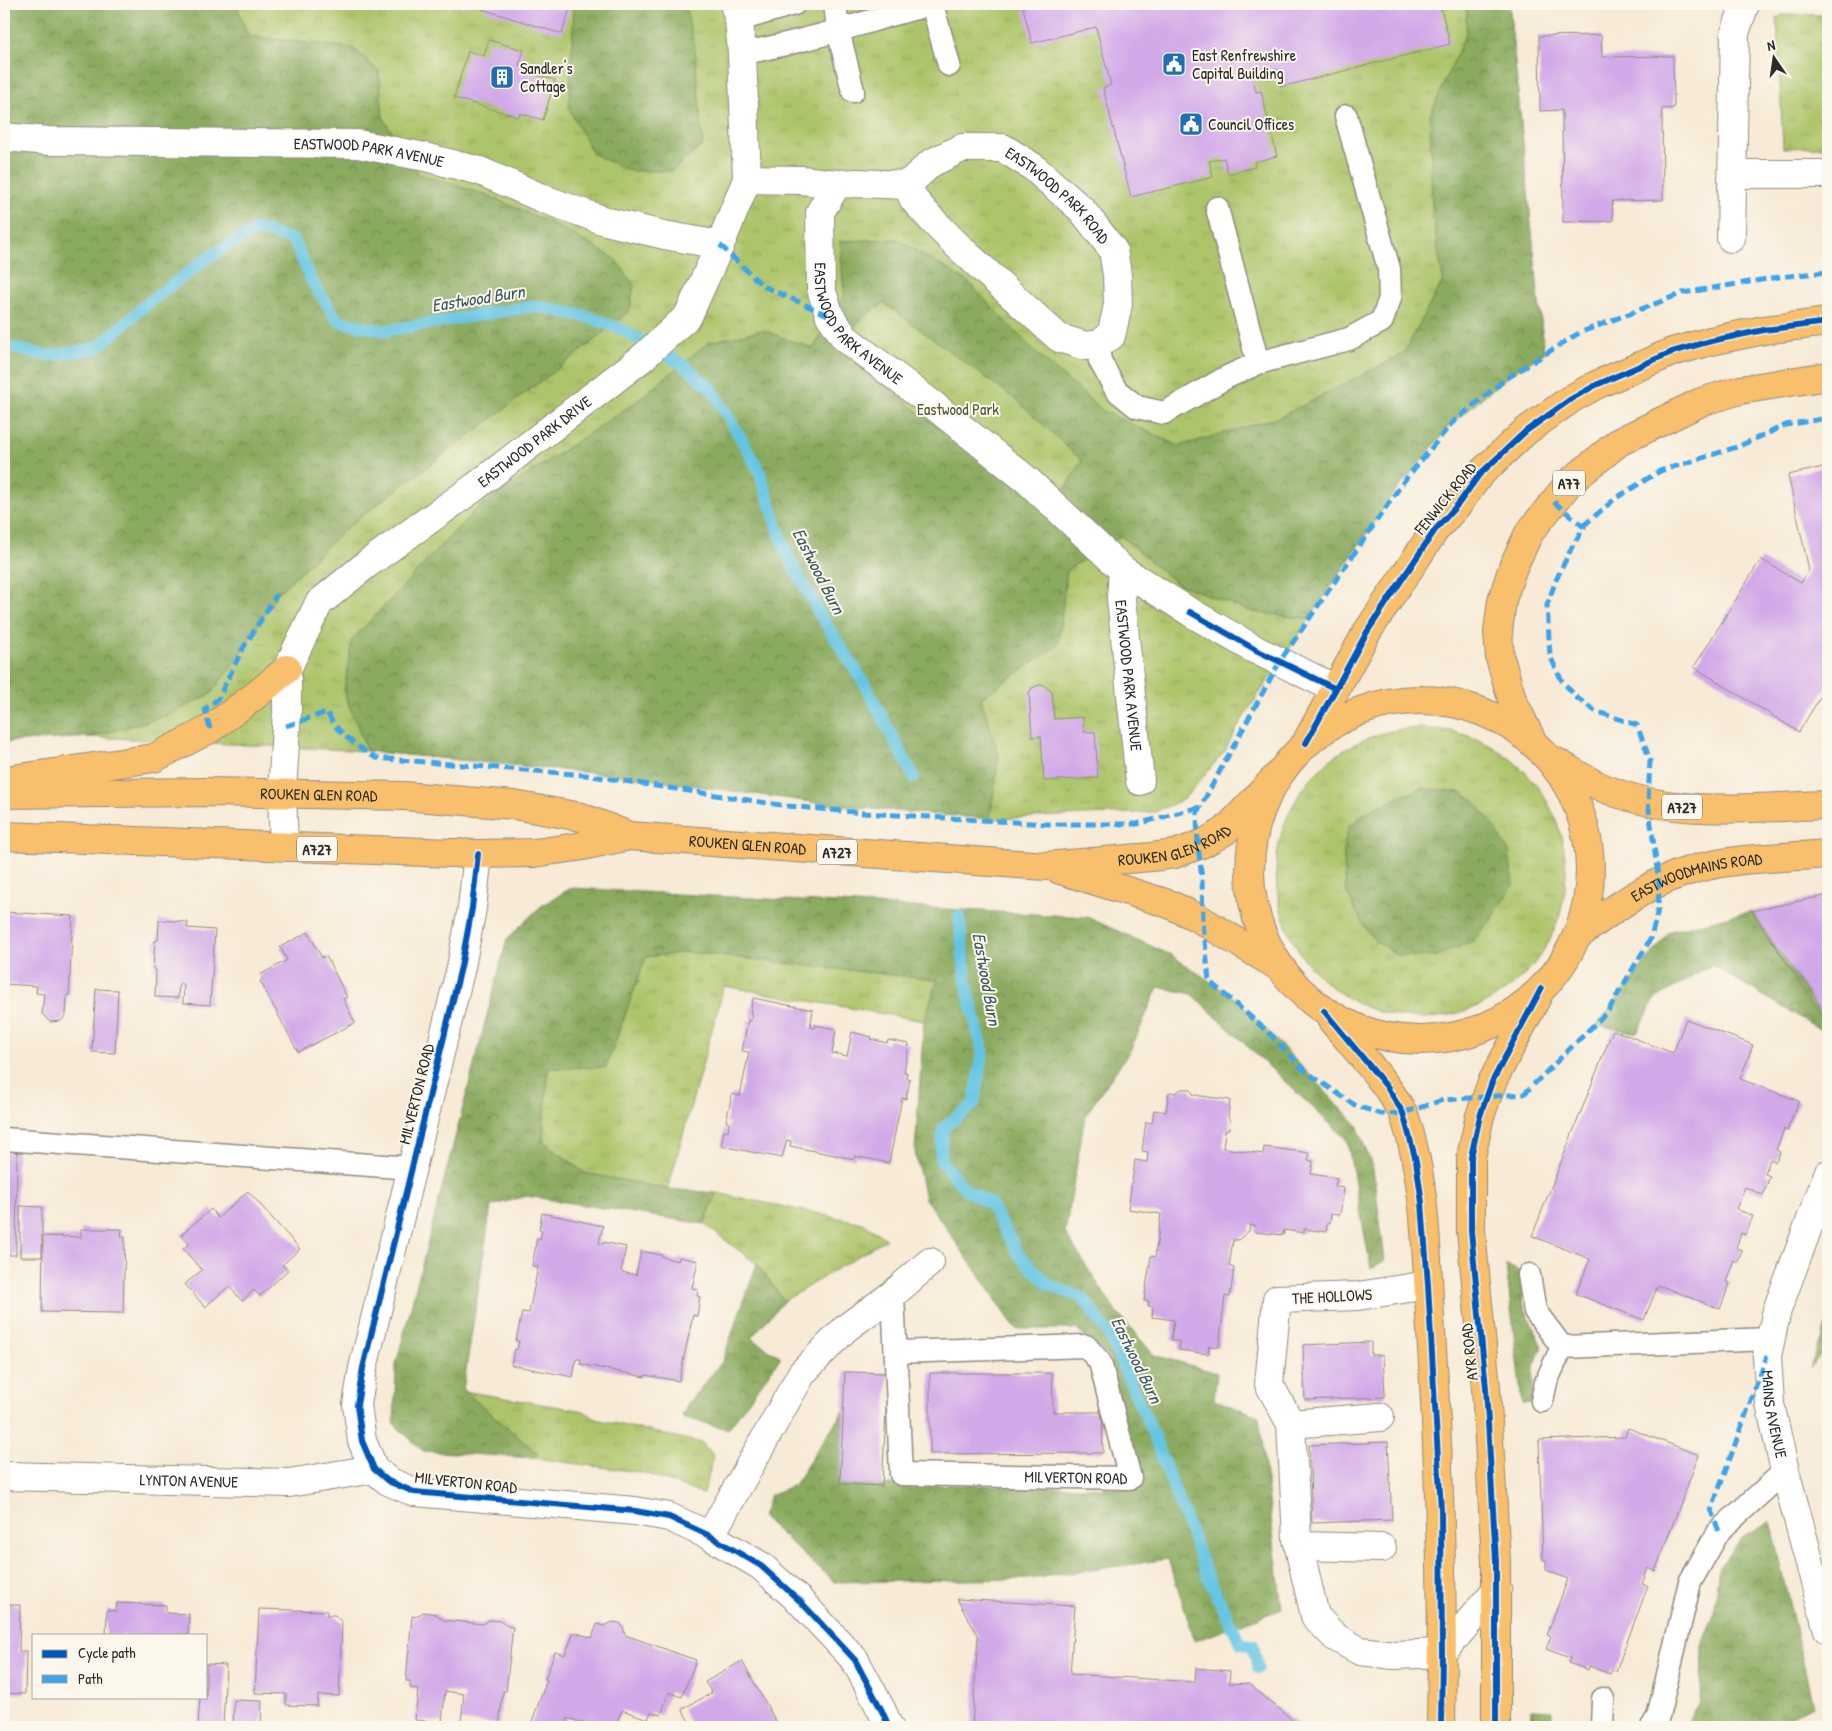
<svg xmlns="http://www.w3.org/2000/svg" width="1832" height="1731" font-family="'Patrick Hand',sans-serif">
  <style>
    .grass { fill: url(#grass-tufts); stroke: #6c784a }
    .forest { fill: url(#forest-crowns); stroke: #5a6a44; fill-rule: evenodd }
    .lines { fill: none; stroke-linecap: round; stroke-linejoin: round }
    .stream { stroke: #64c5e3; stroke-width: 12 }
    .building { fill: #d1a8e8 }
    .lane-casing { stroke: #918a80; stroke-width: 25 }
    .street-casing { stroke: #918a80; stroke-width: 30 }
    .primary-casing { stroke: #918a80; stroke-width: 30 }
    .lane { stroke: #fff; stroke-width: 22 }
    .street { stroke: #fff; stroke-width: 28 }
    .primary { stroke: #f8bf6c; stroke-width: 28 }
    .quiet { stroke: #3ea3eb; stroke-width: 5; stroke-dasharray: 10 5; stroke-linecap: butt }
    .cycleway-casing { stroke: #fbf7ec; stroke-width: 9 }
    .cycleway { stroke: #0057b8; stroke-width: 6 }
    .labels { text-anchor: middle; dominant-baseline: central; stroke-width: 4; stroke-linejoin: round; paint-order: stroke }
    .shield { fill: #fbf7ec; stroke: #696865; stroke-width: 1 }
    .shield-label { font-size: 15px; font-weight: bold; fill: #2b2b2b }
    .poi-label { font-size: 16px; fill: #2b2b2b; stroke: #fbf7ec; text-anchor: start }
    .street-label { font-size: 16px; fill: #2b2b2b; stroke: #fbf7ec }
    .park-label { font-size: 16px; fill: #52593e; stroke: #fbf7ec }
    .water-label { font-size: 18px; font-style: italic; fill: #3c5962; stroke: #fbf7ec }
  </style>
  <defs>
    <pattern id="grass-tufts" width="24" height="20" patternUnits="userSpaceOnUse" patternTransform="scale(1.25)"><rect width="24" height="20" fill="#adc56a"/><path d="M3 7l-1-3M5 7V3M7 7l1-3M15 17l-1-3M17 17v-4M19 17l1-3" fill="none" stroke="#95a95c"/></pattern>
    <pattern id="forest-crowns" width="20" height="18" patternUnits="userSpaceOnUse" patternTransform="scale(1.25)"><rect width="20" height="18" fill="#8aaa5e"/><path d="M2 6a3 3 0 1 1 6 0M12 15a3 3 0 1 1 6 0" fill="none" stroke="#718b4e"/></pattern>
  </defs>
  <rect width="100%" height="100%" fill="#fbf7ec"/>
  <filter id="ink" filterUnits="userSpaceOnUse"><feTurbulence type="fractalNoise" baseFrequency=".02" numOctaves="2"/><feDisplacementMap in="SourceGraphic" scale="10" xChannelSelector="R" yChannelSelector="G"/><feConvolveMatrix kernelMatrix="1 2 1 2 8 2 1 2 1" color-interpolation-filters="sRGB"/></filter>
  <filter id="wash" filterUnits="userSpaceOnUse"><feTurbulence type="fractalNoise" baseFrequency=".0096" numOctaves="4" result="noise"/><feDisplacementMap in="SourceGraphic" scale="20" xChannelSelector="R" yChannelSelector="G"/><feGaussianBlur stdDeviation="1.12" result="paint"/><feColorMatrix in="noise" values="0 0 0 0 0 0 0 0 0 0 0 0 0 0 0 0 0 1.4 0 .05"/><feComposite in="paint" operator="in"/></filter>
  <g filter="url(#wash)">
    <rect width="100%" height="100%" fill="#f7ead6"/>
    <!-- grass -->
    <path class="grass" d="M4,4H1509L1544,353L1509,375L1452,423L1391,497L1241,721L1225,751L1184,799L1155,812L990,819L841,806L626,776L367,751L91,737L4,742Z
      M1783,15H1828V147L1783,148L1777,18Z
      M1276 873a145 145 0 1 1 290 0a145 145 0 1 1-290 0Z
      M687,952L938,980L924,1021L724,986L668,1189L585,1173L543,1141L548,1068L606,1067L646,957Z
      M717,1193L863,1223L886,1239L784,1301L757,1264L704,1224Z
      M463,1391L584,1411L595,1419L702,1443L714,1456L703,1494L645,1473L534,1458L538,1454Z"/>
    <!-- forest -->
    <path class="forest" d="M12,4H238V9L248,36L353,48L379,71L383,118L419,174L489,196L556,225L614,258L634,285L630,310L581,351L345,529L277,594L242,651L211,694L166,716L91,737L4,742V8Z
      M574,4H685L695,50L703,145L672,171H630L593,154L569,109Z
      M1467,4H1509L1544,353L1509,375L1452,423L1391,497L1308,619L1252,612L1176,583L1121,536L1067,570L1058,645L981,698L999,756L990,819L841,806L626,776L367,751L344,692L352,640L475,510L634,403L709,342L763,330L813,349L844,295L840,241L897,239L968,282L1035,352L1103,411L1179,446L1280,417L1403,354L1443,280L1432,213L1430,115L1466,33ZM884,303L1019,402L1082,461L1067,486L1047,508L925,417L837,347L864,316Z
      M1421,788L1461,792L1473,800L1492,823L1509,851L1513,885L1491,920L1473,941L1437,956H1399L1375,941L1363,925L1346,891L1343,849L1349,826L1368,811Z
      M571,888L1087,917L1171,955L1239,1001L1357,1125L1373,1169L1385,1260L1371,1269L1347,1140L1192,994L1158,987L1131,1049L1085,1116L1065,1233L1114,1309L1154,1355L1217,1373L1214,1400L1259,1416L1282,1609L1195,1641L1168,1559L1029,1579L834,1582L762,1517L770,1495L794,1485L843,1411L841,1485L882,1486L896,1484L1140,1488L1109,1357L1076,1329H1016L942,1222L925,1199L915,1152L924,1021L938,980L687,952L646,957L606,1067L548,1068L543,1141L585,1173L668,1189L717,1193L704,1224L527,1196L491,1206L463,1390L538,1454L534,1458L423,1451L394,1424L396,1364L507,939L541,906Z
      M1752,911L1828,1024V1034L1712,965L1655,999L1637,1033L1597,1025L1670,931Z
      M757,1264L784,1301L751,1338L781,1357L728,1429L682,1417L688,1403L722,1362Z
      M1506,1265L1519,1271L1523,1304L1542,1347L1534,1366L1532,1403L1522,1404Z
      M1828,1321V1346L1810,1368Z
      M1770,1521L1813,1705L1771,1727H1684L1701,1701L1702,1647L1713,1615L1719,1567L1745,1535Z
      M1532,1709L1552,1710L1551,1727H1531Z"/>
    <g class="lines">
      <!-- stream -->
      <path class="stream" d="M4,346L48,356L97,348L149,302L209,257L257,229L294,240L311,280L338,321L384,331L534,306L589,317L621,329L684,365L712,389L758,468L786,552L821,616L864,683L914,777
        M959,916L966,982L983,1052L974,1104L944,1127L940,1160L965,1189L990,1204L1019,1255L1049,1285L1083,1298L1109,1335L1151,1429L1208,1578L1241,1644L1253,1645L1258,1668"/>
    </g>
    <g id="blocks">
      <!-- building -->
      <path class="building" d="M388,4H412L411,8Z
        M440,4H467L466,8Z
        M484,4H569L571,5L562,34L482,9Z
        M1022,4H1440L1450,44L1281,87L1277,69L1252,75L1256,92L1261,91L1277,156L1254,162L1255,167L1228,174L1224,158L1209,161L1213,177L1131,197L1103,88L1111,85L1096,27L1032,43Z
        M1601,35L1602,57L1673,56L1674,108L1662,109L1663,200L1612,201L1613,221L1563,222L1562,110L1540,111L1539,36Z
        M489,40L524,50L519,66L533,70L532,74L555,80L543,120L520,113L519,117L454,98L468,51L484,56Z
        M1828,466V591L1824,598L1828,600V684L1799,732L1694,667L1761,559L1801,583L1809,570L1788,475Z
        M1039,685H1044L1052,692L1054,719L1083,717L1084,732H1095L1098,778L1044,781L1041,736L1032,737L1029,693L1032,688Z
        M1828,895V1024L1752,911Z
        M4,912L73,916L69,995H67L66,1015L61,1021L50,1022L42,1014L44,994L36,993L37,986L4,984Z
        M159,920L188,922L187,928L215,930L210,1005L183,1003L184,984H179L178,998L155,997L156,970L153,969L155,941L158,940Z
        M308,932L322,958L326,956L347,997L343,999L355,1023L298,1052L260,981L263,979L260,975L287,960L280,947Z
        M96,989L118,990L115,1053L92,1052Z
        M753,998L813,1010L810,1027L815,1028V1025L836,1029L832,1053L847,1056L852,1032L872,1037L871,1039L887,1043L888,1040L909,1044L904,1072H907L906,1078L910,1079L906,1099L902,1098L889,1163L855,1156L854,1159L790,1146L791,1141L787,1140L782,1158L721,1146L724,1130L728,1131L729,1123L726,1122L732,1094L740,1096L749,1052L742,1051L748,1020L751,1021L752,1013H750Z
        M1686,1019L1753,1045L1740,1079L1799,1101L1787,1131L1784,1129L1776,1150L1780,1152L1776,1162L1770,1159L1765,1174L1770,1176L1763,1195L1745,1187L1736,1209L1753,1216L1745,1235L1741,1233L1736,1248L1742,1250L1738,1262L1734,1260L1726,1282L1730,1283L1720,1309L1658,1285L1644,1320L1576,1294L1590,1259L1532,1236L1613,1030L1673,1053Z
        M1181,1089H1190L1194,1095L1230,1100L1228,1117L1230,1120L1229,1129L1225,1131L1223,1148L1263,1154L1264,1147L1310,1153L1308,1160L1313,1161L1311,1174L1337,1178L1335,1187L1344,1188L1340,1215L1331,1214L1330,1223H1327L1326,1232L1304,1229V1233L1284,1230L1283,1235L1255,1232L1256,1226L1250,1225L1249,1231L1238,1240H1233L1229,1266L1234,1268L1230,1297L1225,1296L1219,1347L1209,1346L1208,1354L1179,1350L1180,1342L1171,1340L1174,1320L1152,1317L1153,1307L1148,1306L1149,1301H1144L1151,1256L1155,1257L1161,1214L1128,1209L1135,1160L1147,1162L1148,1152L1142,1151L1146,1122L1152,1123L1154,1110L1166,1112L1169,1092L1176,1093Z
        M4,1151L17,1152L16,1255H4Z
        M248,1191L300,1249L282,1265L288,1270L260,1296L254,1290L242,1301L229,1286L205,1307L185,1284L202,1270L183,1249L189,1244L181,1235L211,1209L218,1218Z
        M20,1206L42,1207V1257H20Z
        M542,1213L603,1226L599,1243L604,1244V1242L626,1247L621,1272L636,1275L641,1251L662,1255V1257L678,1261L679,1257L698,1261L692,1288L698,1290L697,1296L700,1297L697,1316L693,1315L679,1381L645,1375V1377L580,1364L581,1359H576L573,1377L511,1365L515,1349L517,1350L519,1341H516L522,1312L529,1313L538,1267L532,1266L537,1238L540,1239L542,1231L539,1230Z
        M81,1229H122L121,1237H125L123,1313L42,1312L43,1236L81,1237Z
        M1371,1342V1355H1383L1385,1397L1305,1400L1303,1345Z
        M845,1372L888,1373L882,1486L840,1484Z
        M930,1373H1052L1053,1412H1102L1103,1453L930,1454Z
        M1628,1428L1699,1455L1655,1571L1648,1568L1642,1584L1648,1586L1616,1671L1612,1670L1610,1674L1589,1666L1588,1670L1568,1663L1570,1658L1546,1649L1551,1636L1547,1635L1568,1579L1546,1570V1560H1543L1539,1440L1625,1437Z
        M1388,1442L1392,1520L1312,1523L1309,1445Z
        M4,1598L11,1605H20L19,1651H26L25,1694L4,1693Z
        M957,1599L1075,1606L1070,1674L1195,1682L1196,1668L1230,1671L1229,1683L1249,1684L1301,1727H972L978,1636Z
        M117,1603L166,1605V1613L189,1614L188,1635H106L107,1610L116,1611Z
        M259,1609L327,1611V1615H335L342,1622L339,1696L318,1695L317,1706L286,1705V1694L255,1693Z
        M423,1612L436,1614L443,1620L483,1624L489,1620L502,1621L507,1626L513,1627L506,1691H503L499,1724L461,1721L464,1694L445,1691L442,1722L415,1720L418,1689L410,1688V1681H406L412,1616L416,1617Z
        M613,1622L620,1623L623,1627L625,1635L696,1660L682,1697L669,1692L661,1715L651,1712L648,1719L622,1710L615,1727H594L568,1718L564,1727H530L547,1680L545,1679L555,1652L565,1655L574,1632L592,1638L597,1624L603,1626Z
        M742,1661L779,1727H692L682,1709L712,1693L705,1682Z
        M206,1664L226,1665L223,1727H198L200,1697H206Z
        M234,1700L262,1701L261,1727H233Z"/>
    </g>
  </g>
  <g filter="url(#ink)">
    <use href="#blocks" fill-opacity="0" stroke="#918a80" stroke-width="1"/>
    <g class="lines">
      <!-- lane casing -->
      <g class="lane-casing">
        <g id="lane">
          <path d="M835,4L838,30L853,91"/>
          <path d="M932,4L949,65"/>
          <path d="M739,20L794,4"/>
          <path d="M742,53C802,43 861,23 920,7L923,4"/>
          <path d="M1217,208L1258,363"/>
          <path d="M1098,344L1100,361L1116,390L1137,407L1164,413L1227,377L1258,363L1349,339L1382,321L1390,298L1389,269L1346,116"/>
          <path d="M4,1139L412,1168"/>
          <path d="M1529,1275L1535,1311L1562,1347"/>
          <path id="s1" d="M893,1294L901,1474L1130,1478L1100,1362L1086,1346L896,1352"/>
          <path d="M1542,1401L1546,1382L1562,1347L1770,1339"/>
          <path d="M1602,1727L1603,1699"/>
          <path d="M1652,1727L1658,1717L1690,1582L1719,1531L1785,1471"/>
        </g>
      </g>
      <!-- street casing -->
      <g class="street-casing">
        <g id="street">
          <path id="s2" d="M4,137L49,141L358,144L425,157L480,171L544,199L605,221L664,235L720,245"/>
          <path d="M1734,174H1828"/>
          <path id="s3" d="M747,179L801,180L837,184L857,183L907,185L931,163L962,148H1003L1033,167L1082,210L1113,250L1117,275L1118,305L1111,336L1098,344L1086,346L1059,338L961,249L932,220L914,200L907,185"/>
          <path id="s4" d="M837,184L820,212L821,289L830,316L845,338L933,405L1027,480L1123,570L1190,612L1256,650L1336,689"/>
          <path d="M1731,238L1735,33L1745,4"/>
          <path id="s5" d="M1123,570L1121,599L1140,781"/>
          <path id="s6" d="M284,847L282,792L287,711V669L319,603L367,564L475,487L641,359L688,316L720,245L747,179L742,53L739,20L734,4"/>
          <path d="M478,854L472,908L461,967L363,1368L357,1405L362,1441L374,1469L388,1481L414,1492L635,1511L669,1517L710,1536L761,1566L800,1601L855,1660L882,1711L889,1727"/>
          <path id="s7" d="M1828,1174L1777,1310L1767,1356L1770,1404L1785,1471L1828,1630"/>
          <path d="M1428,1285L1358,1296L1277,1299L1269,1384L1291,1424L1297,1539L1315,1616L1335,1637L1360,1651L1394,1655L1442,1653L1497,1589"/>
          <path d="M1291,1424L1380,1417"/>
          <path id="s8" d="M4,1476L289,1483L374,1469"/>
          <path d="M710,1536L802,1373L846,1328L893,1294L930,1262"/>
          <path d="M1299,1546L1382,1548"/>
        </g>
      </g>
      <!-- primary casing -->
      <g class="primary-casing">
        <g id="primary">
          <circle cx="1420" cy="870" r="170"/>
          <path d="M1308,739L1367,632L1435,530L1459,503L1479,475L1526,431L1571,399L1596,385L1672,352L1711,341L1764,330L1828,322"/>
          <path d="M1531,739L1512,699L1500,658L1498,632L1502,600L1513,567L1529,533L1569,483L1619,442L1701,402L1740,390L1828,376"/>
          <path d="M1552,760C1570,769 1587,782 1606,789C1676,818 1755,807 1828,805"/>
          <path d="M13,779L154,758L210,729L256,695L287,669"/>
          <path id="s9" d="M4,794L208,792L404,796L514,805L581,817L629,836L1046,866L1151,857L1175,854L1204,843L1225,831L1277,776"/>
          <path d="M4,836L478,854L534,853L577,847L629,836"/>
          <path d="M1060,870L1169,904L1198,918L1279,967"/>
          <path id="s10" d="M1577,936C1611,911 1645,885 1685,872C1731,857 1781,858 1828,854"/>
          <path d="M1331,1019C1352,1045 1376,1070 1394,1098C1397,1104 1402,1109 1404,1115C1426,1178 1426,1250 1430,1316C1439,1454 1444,1589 1441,1727"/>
          <path d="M1496,1727V1561L1486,1388L1471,1231V1157L1480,1116L1492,1082L1537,997"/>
        </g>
      </g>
      <!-- lane -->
      <use href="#lane" class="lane"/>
      <!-- street -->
      <use href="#street" class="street"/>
      <!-- primary -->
      <use href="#primary" class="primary"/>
      <!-- quiet -->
      <path class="quiet" d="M720,245L763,286L830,316
        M1554,502L1584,527L1572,547L1556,580L1547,605L1550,656L1562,681L1577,698L1595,711L1637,725L1650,760L1648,802L1659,883L1658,909L1651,938L1608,1011L1524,1094L1443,1100L1403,1113L1382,1114L1356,1106L1305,1071L1268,1032L1209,981L1203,922L1202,879L1198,846L1197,813L1280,661L1404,481L1452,423L1507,378L1579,333L1683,293L1779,277L1828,272
        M1583,526L1616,498L1660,471L1737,447L1786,425L1828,418
        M286,726L327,712C336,733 357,746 376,758L585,775L787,806L864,813L1047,824H1137L1200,807
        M210,729L205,709L218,699L242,650L277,594
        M1719,1531L1711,1511L1767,1356"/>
      <!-- cycleway casing -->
      <g class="cycleway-casing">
        <path id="cycleway" d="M1190,612L1256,650L1336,689
          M1306,743L1367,632L1435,530L1459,503L1479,475L1526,431L1571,399L1596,385L1672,352L1711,341L1764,330L1828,322
          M478,854L472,908L461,967L363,1368L357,1405L362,1441L374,1469L388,1481L414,1492L635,1511L669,1517L710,1536L761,1566L800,1601L855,1660L882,1711L889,1727
          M1324,1011L1387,1087L1403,1113L1416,1161L1422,1203L1428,1285L1441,1510L1442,1653L1441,1727
          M1496,1727V1561L1486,1388L1471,1231V1157L1480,1116L1492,1082L1541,989"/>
      </g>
      <!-- cycleway -->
      <use href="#cycleway" class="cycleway"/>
    </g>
  </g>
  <!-- icons -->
  <defs>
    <g id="civic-square" transform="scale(1.25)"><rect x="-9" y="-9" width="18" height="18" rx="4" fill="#1f6fb2" stroke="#fbf7ec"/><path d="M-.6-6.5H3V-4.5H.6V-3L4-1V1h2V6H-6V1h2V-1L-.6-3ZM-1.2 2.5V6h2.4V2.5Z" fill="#fff"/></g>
    <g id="building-square" transform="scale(1.25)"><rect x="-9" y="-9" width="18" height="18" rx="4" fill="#1f6fb2" stroke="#fbf7ec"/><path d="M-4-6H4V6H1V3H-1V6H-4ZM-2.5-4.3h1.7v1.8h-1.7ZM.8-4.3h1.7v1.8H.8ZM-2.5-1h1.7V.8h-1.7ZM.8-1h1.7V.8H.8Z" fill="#fff"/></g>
  </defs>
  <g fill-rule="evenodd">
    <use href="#civic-square" x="1174" y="64"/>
    <use href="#building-square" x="502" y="77"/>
    <use href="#civic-square" x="1191" y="124"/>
  </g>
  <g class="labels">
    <!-- shield labels -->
    <g class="shield">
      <rect x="1553" y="470.5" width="32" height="25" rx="4"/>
      <rect x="1662" y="794.5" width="40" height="25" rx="4"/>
      <rect x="297" y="836.5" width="40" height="25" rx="4"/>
      <rect x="817" y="839.5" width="40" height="25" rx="4"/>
    </g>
    <g class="shield-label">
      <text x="1569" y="483">A77</text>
      <text x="1682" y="807">A727</text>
      <text x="317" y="849">A727</text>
      <text x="837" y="852">A727</text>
    </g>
    <!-- poi labels -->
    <g class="poi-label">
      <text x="1192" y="55">East Renfrewshire<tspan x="1192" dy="18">Capital Building</tspan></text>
      <text x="520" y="68">Sandler's<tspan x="520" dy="18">Cottage</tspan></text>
      <text x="1208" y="124">Council Offices</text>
    </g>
    <!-- street labels -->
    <g class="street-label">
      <text stroke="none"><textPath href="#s2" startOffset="366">EASTWOOD PARK AVENUE</textPath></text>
      <text stroke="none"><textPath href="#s3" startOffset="341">EASTWOOD PARK ROAD</textPath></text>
      <text stroke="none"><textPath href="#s4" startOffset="159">EASTWOOD PARK AVENUE</textPath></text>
      <text stroke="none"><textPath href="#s6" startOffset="521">EASTWOOD PARK DRIVE</textPath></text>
      <text transform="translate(1445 498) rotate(-51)">FENWICK ROAD</text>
      <text stroke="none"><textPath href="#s5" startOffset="106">EASTWOOD PARK AVENUE</textPath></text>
      <text stroke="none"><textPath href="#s9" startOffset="315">ROUKEN GLEN ROAD</textPath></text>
      <text stroke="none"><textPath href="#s9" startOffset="1179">ROUKEN GLEN ROAD</textPath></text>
      <text stroke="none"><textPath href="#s9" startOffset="749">ROUKEN GLEN ROAD</textPath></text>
      <text stroke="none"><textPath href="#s10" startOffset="136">EASTWOODMAINS ROAD</textPath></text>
      <text transform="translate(416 1094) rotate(-76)">MILVERTON ROAD</text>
      <text transform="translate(1332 1296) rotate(-3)">THE HOLLOWS</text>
      <text transform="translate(1469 1352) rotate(-96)">AYR ROAD</text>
      <text stroke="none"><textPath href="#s7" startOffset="251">MAINS AVENUE</textPath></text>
      <text stroke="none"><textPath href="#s1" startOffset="355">MILVERTON ROAD</textPath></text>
      <text stroke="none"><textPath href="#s8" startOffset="185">LYNTON AVENUE</textPath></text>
      <text transform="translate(466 1482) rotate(6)">MILVERTON ROAD</text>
    </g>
    <!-- park labels -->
    <g class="park-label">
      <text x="958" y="409">Eastwood Park</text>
    </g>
    <!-- water labels -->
    <g class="water-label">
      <text transform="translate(478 298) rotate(-9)">Eastwood Burn</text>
      <text transform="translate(819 571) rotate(63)">Eastwood Burn</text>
      <text transform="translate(987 979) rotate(80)">Eastwood Burn</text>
      <text transform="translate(1137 1360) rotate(64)">Eastwood Burn</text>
    </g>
  </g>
  <!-- margin -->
  <rect width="1832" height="1731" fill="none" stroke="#fbf7ec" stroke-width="20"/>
  <!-- legend -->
  <rect x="32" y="1634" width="175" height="65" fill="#fbf7ec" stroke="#a8a59f"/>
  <rect x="42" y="1650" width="25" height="8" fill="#0057b8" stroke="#a8a59f"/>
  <text x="78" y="1658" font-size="15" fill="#2b2b2b">Cycle path</text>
  <rect x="42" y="1675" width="25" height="8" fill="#3ea3eb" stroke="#a8a59f"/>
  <text x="78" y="1684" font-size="15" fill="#2b2b2b">Path</text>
  <!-- north arrow -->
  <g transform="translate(1774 58) rotate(347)" stroke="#fbf7ec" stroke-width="4" paint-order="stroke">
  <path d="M0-4L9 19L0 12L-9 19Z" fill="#2b2b2b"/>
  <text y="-8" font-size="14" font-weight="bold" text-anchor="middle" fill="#2b2b2b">N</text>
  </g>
</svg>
